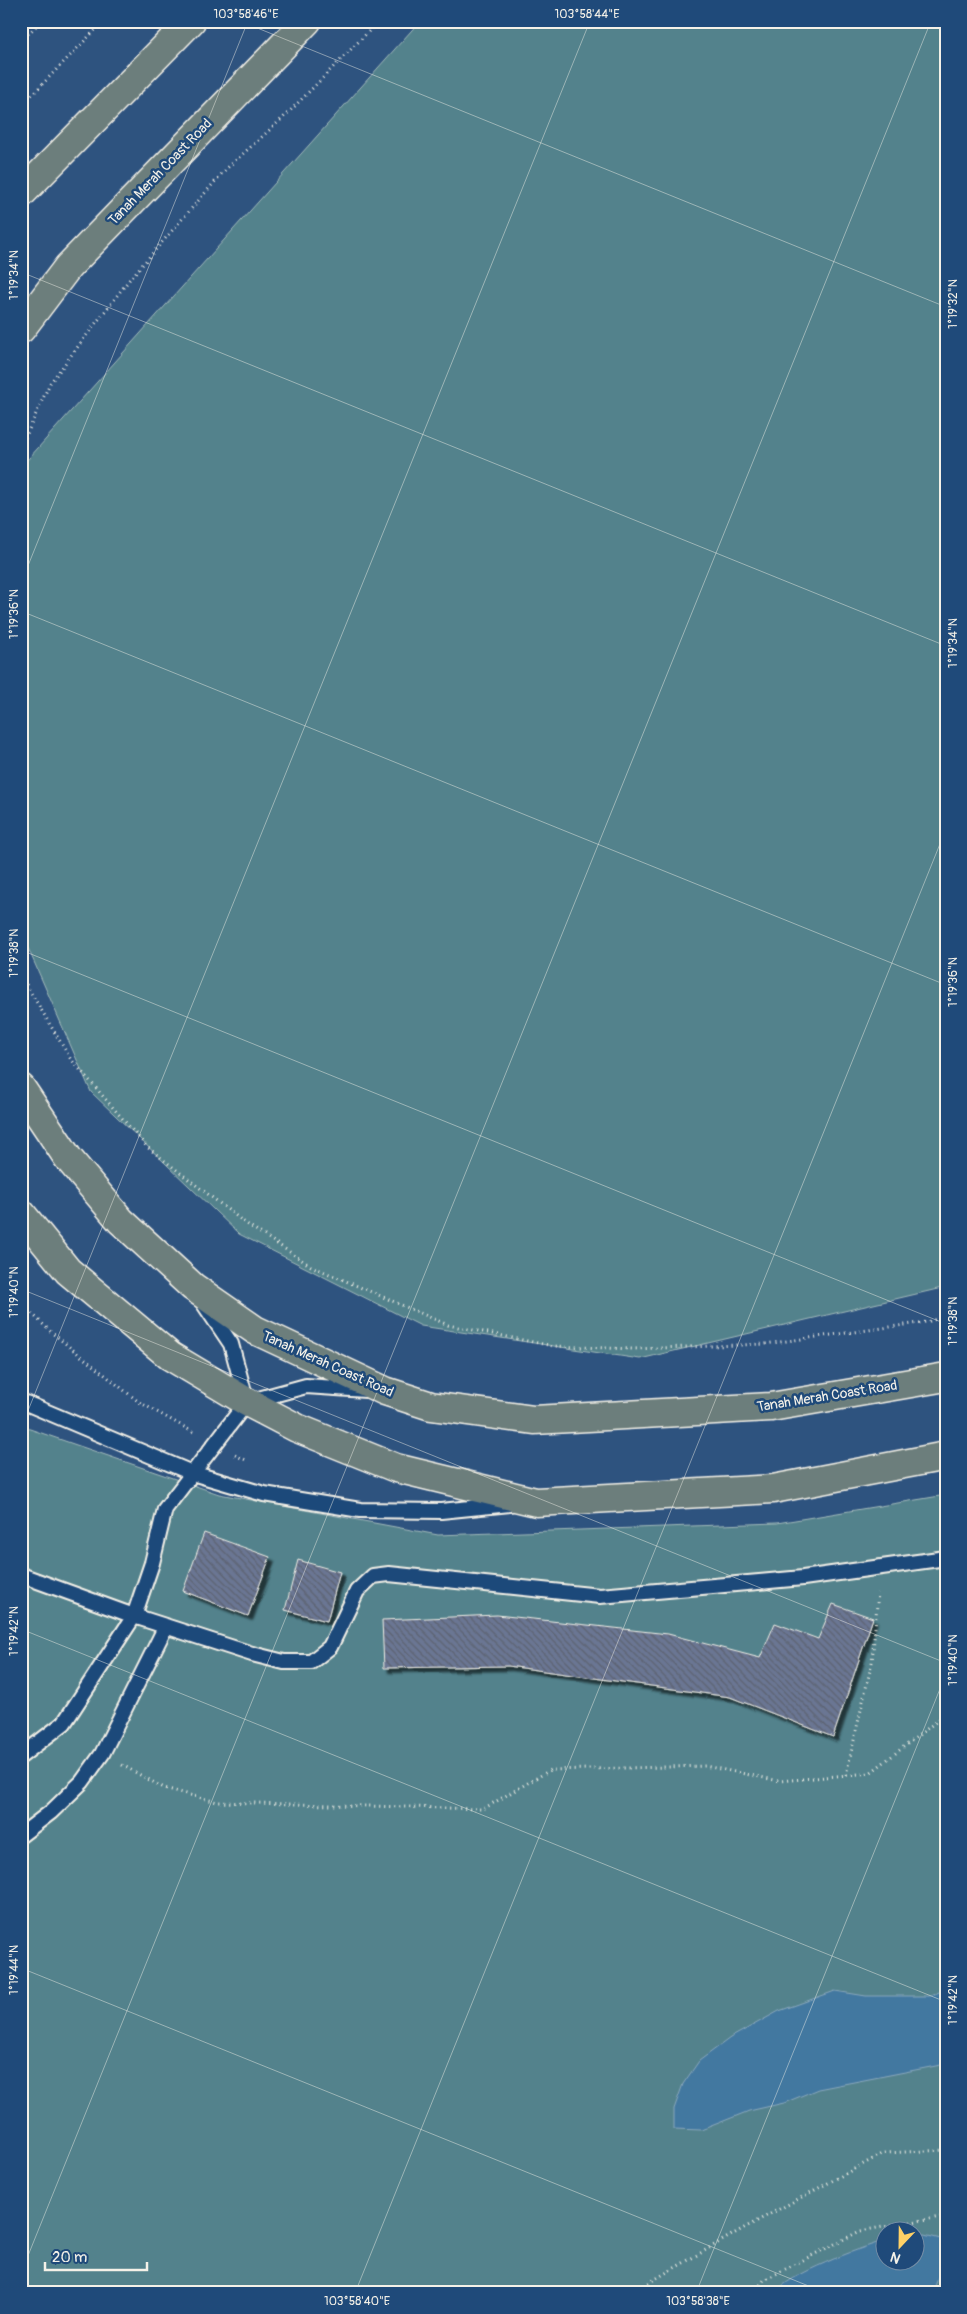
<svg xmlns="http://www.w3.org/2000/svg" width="967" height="2314" font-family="Pangolin,sans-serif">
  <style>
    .grass { fill: #52828c; stroke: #a3baba; fill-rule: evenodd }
    .water { fill: #4378a0; stroke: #8aa8bd }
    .building { fill: url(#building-back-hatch); stroke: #f4f1e8; filter: url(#shadow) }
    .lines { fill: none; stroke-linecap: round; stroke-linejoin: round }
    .lane-casing { stroke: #f4f1e8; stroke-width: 18 }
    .primary-casing { stroke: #f4f1e8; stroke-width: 31 }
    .path { stroke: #f4f1e8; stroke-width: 3; stroke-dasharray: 1 4; stroke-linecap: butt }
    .lane { stroke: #1f4a7a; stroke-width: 14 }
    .primary { stroke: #6c7e7c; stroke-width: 28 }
    .ticks { fill: none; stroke: #f4f1e8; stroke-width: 1; stroke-opacity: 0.45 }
    .labels { text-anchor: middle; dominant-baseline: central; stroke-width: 5; stroke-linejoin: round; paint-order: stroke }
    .street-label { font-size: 14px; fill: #f4f1e8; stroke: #1f4a7a }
    .neatline { fill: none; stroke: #f4f1e8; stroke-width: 2 }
    .ticks-label { font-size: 12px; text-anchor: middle; fill: #f4f1e8 }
  </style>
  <defs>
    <pattern id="building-back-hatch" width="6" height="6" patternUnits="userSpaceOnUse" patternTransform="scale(1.25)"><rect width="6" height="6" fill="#6b7693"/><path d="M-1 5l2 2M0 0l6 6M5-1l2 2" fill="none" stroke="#5c6170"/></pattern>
    <filter id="shadow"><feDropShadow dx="4.5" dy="4.5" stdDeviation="1" flood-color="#0009"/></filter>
  </defs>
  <rect width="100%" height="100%" fill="#2e537f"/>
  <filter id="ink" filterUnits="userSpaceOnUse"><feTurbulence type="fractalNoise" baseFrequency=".02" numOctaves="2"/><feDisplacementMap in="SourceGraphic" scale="10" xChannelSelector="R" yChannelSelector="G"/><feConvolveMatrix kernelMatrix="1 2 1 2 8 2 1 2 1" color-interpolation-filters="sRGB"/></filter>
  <g filter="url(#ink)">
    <!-- grass -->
    <path class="grass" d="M420,21H946V1287L640,1359L421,1326L239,1234L91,1092L21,932V467Z
      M21,1426L219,1494L438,1535L777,1523L946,1495V2293H21ZM884,2232H914V2262H884Z"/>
    <!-- water -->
    <path class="water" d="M946,1989V2064L818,2089L784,2103L749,2111L701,2130L674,2129V2109L683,2084L699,2061L730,2038L779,2011L835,1991L866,1996H930Z
      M920,2234L945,2240C945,2260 940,2275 932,2293H774C790,2274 859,2248 884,2241V2262H914L915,2235Z"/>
    <!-- building -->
    <path class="building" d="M204,1533L270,1557L248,1616L183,1591Z
      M298,1560L340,1572L327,1621L285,1610Z
      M833,1604L873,1618L833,1737L730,1697L508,1666L384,1668L382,1620L497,1615L668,1634L760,1658L775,1623L818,1639Z"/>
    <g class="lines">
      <!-- lane casing -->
      <g class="lane-casing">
        <path id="lane" d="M204,1304L231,1344L246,1399
          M21,1401L192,1473L264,1494L360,1510L441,1511L510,1504
          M21,1575L134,1616L252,1654L284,1662H311L330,1647L357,1591L373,1576L389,1574L600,1596L803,1578L946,1558
          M21,1756L64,1723L134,1616L152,1563L165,1509L247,1402L306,1386L366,1390
          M21,1835L51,1812L82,1782L102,1754L166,1626"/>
      </g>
      <!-- primary casing -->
      <g class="primary-casing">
        <path id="primary" d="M21,194L191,21
          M21,329L68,267L307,21
          M21,1088L68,1158L121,1221L193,1287L255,1330L385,1391L431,1406L534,1420L771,1407L946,1377
          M21,1213L68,1271L170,1356L247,1402L297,1428L396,1468L536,1502L773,1489L946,1456"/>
      </g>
      <!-- path -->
      <path class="path" d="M21,41L41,21
        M21,106L104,21
        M21,447L50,383L129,280L226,169L283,118L379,21
        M21,976L70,1058L147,1147L245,1223L311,1266L448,1325L553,1346L633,1349L765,1344L927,1322L946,1316
        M21,1303L52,1333L139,1402L193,1432
        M235,1455L248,1461
        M122,1765L164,1788L217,1802L483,1809L550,1770L705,1766L780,1781L870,1773L946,1714
        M846,1775L872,1662L878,1593
        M631,2293L744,2228L884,2153L946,2150
        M754,2293L764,2280L860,2231L946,2216"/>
      <!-- lane -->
      <use href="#lane" class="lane"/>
      <!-- primary -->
      <use href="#primary" class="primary"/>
    </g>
  </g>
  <!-- ticks -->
  <path class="ticks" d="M240,21L946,307M21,272L946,646M21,583L248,21M21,611L946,985M21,950L946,1324M21,1289L946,1663M21,1428L590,21M21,1629L946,2002M21,1968L826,2293M21,2273L931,21M355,2293L946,829M696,2293L946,1674"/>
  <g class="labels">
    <!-- street labels -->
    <g class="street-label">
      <text transform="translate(160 172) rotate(-46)">Tanah Merah Coast Road</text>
      <text transform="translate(328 1364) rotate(24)">Tanah Merah Coast Road</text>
      <text transform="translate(827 1396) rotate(-9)">Tanah Merah Coast Road</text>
    </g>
  </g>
  <!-- margin -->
  <rect width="967" height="2314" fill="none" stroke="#1f4a7a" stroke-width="55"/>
  <!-- north arrow -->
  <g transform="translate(900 2246) rotate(202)"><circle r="24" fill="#1f4a7a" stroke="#748da6"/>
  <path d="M0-4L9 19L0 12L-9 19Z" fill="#ffd166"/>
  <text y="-8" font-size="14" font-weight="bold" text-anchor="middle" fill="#f4f1e8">N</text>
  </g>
  <!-- scale -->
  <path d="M45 2262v8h102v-8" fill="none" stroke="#f4f1e8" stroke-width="2.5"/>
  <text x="52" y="2262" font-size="15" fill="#f4f1e8" stroke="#1f4a7a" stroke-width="4" paint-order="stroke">20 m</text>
  <rect x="28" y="28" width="912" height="2258" class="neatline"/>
  <g class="ticks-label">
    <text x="246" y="18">103°58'46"E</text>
    <text x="587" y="18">103°58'44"E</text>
    <text transform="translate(14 275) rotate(-90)" y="4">1°19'34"N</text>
    <text transform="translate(953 304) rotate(-90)" y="4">1°19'32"N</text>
    <text transform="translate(14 614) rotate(-90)" y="4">1°19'36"N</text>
    <text transform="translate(953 643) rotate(-90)" y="4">1°19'34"N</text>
    <text transform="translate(14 953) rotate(-90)" y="4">1°19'38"N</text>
    <text transform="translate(953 982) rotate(-90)" y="4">1°19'36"N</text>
    <text transform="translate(14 1292) rotate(-90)" y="4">1°19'40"N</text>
    <text transform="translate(953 1321) rotate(-90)" y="4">1°19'38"N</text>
    <text transform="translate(14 1631) rotate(-90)" y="4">1°19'42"N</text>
    <text transform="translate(953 1660) rotate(-90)" y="4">1°19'40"N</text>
    <text transform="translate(14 1970) rotate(-90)" y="4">1°19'44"N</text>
    <text transform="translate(953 2000) rotate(-90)" y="4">1°19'42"N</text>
    <text x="357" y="2305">103°58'40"E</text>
    <text x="698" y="2305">103°58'38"E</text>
  </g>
</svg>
